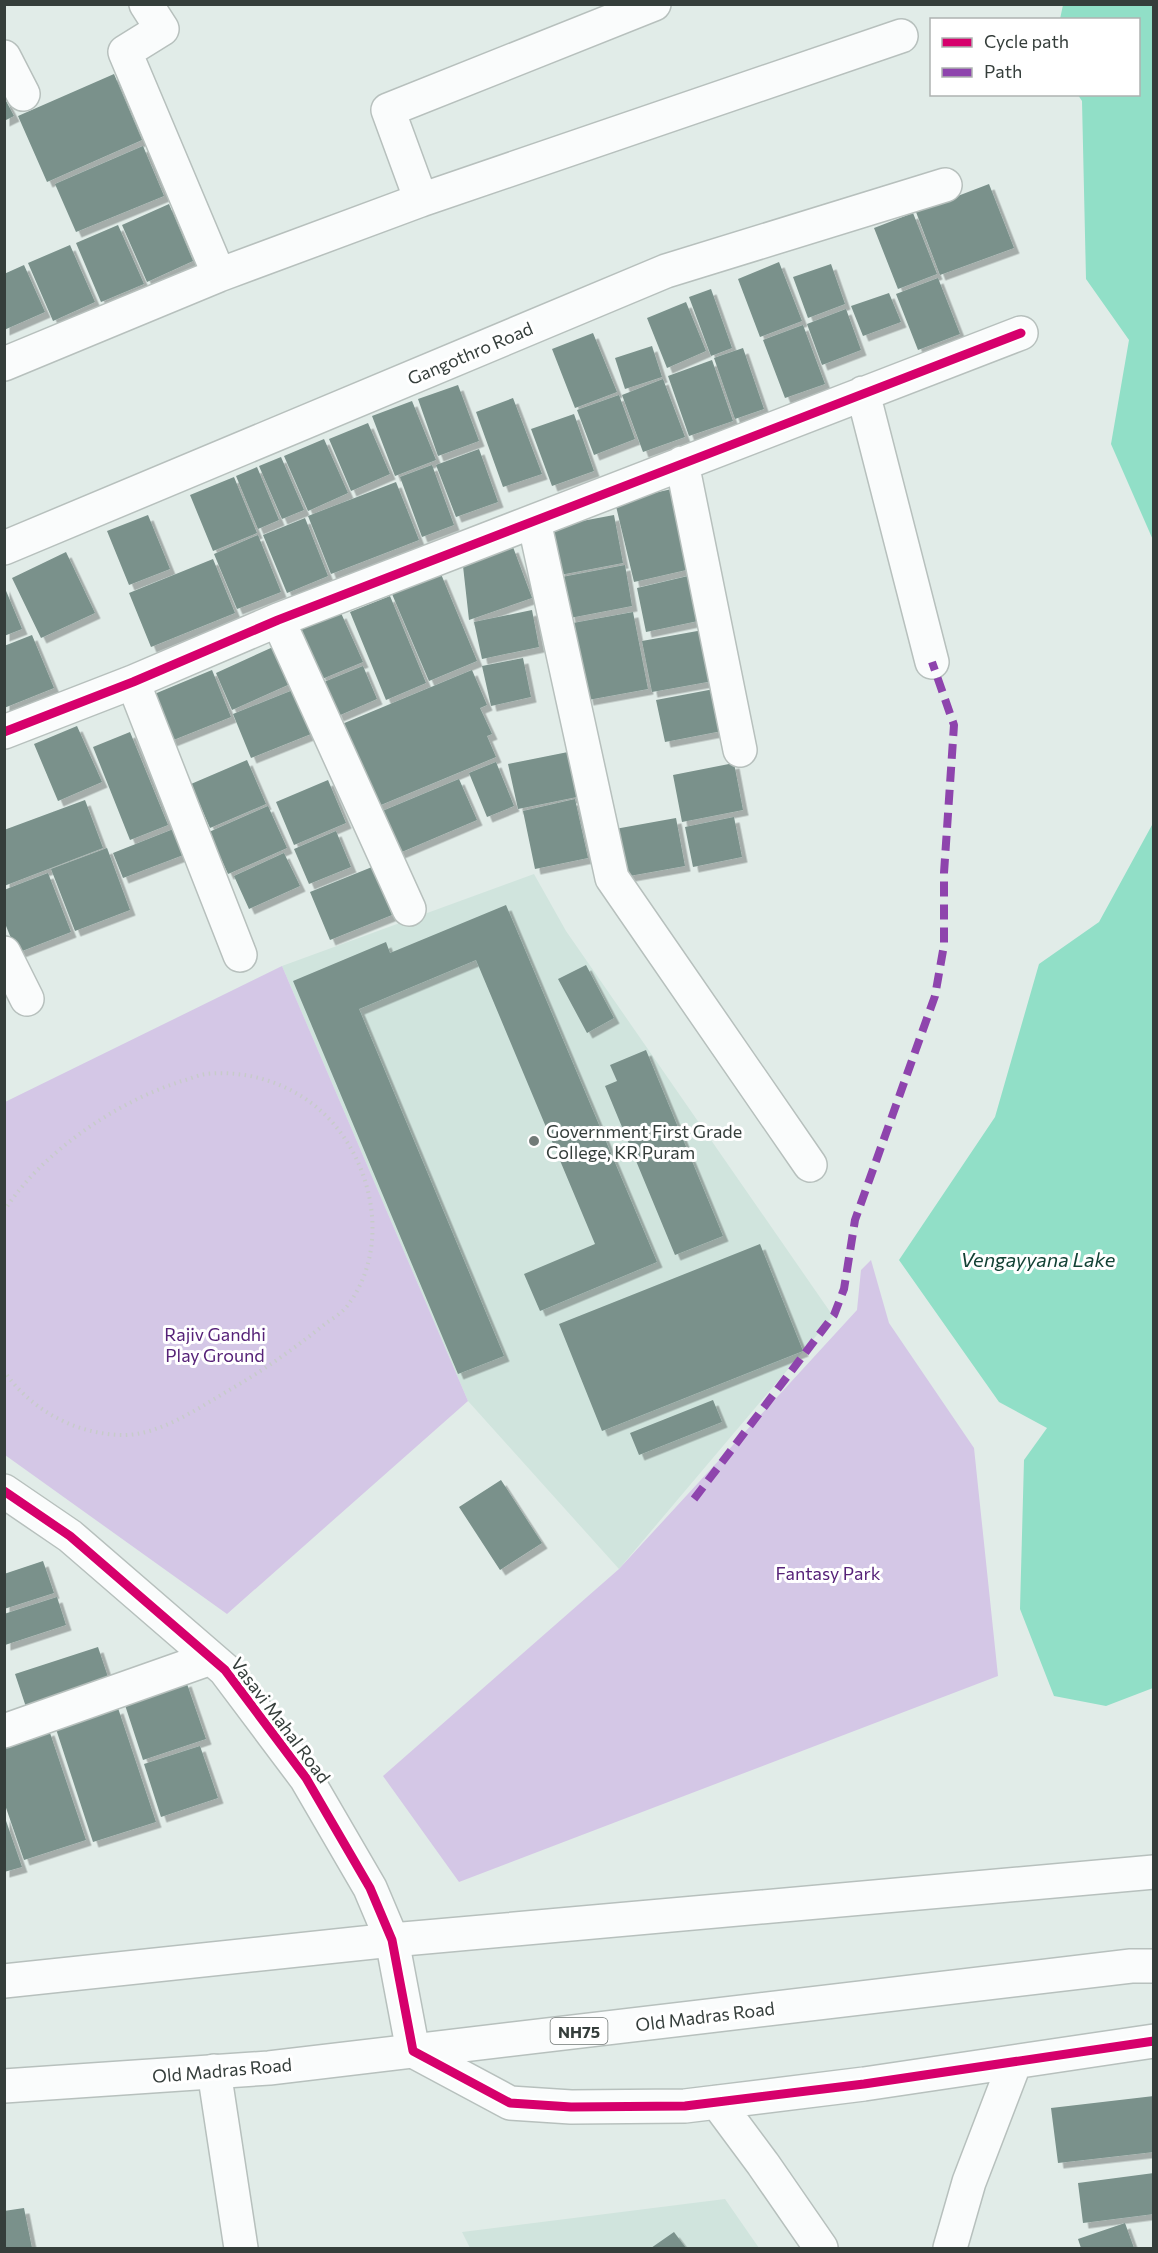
<svg xmlns="http://www.w3.org/2000/svg" width="1158" height="2253" font-family="Commissioner,sans-serif">
  <style>
    .built { fill: #d0e4dd }
    .green { fill: #d4c7e6 }
    .water { fill: #91dfc7 }
    .building { fill: #7a918b; filter: url(#shadow) }
    .lines { fill: none; stroke-linecap: round; stroke-linejoin: round }
    .minor-casing { stroke: #b7c0bd; stroke-width: 36 }
    .highway-casing { stroke: #b7c0bd; stroke-width: 36 }
    .path { stroke: #c7cbca; stroke-width: 4; stroke-dasharray: 1.5 4.5; stroke-linecap: butt }
    .minor { stroke: #fafcfc; stroke-width: 33 }
    .highway { stroke: #fafcfc; stroke-width: 33 }
    .quiet { stroke: #8e44ad; stroke-width: 8; stroke-dasharray: 15 8; stroke-linecap: butt }
    .cycleway-casing { stroke: #fff; stroke-width: 13 }
    .cycleway { stroke: #d6006c; stroke-width: 9 }
    .poi-dot { fill: #717b78; stroke: #fff; stroke-width: 2 }
    .labels { text-anchor: middle; dominant-baseline: central; stroke-width: 6; stroke-linejoin: round; paint-order: stroke }
    .shield { fill: #fff; stroke: #727876; stroke-width: 1.5 }
    .shield-label { font-size: 16px; font-weight: bold; fill: #353e3b }
    .street-label { font-size: 18px; fill: #353e3b; stroke: #fff }
    .poi-label { font-size: 18px; fill: #353e3b; stroke: #fff; text-anchor: start }
    .park-label { font-size: 18px; fill: #562278; stroke: #fff }
    .water-label { font-size: 20px; font-style: italic; fill: #134235; stroke: #fff }
  </style>
  <defs>
    <filter id="shadow"><feDropShadow dx="5.5" dy="5.5" stdDeviation="0" flood-color="#0004"/></filter>
  </defs>
  <rect width="100%" height="100%" fill="#e1ece8"/>
  <!-- built -->
  <path class="built" d="M534,874L566,931L833,1316L619,1569L468,1401L282,966Z
    M725,2199L759,2248H470L462,2232Z"/>
  <!-- green -->
  <path class="green" d="M282,966L468,1401L227,1614L5,1455V1102Z
    M871,1260L889,1323L974,1448L998,1676L459,1882L383,1776L619,1569L857,1310L861,1270Z"/>
  <!-- water -->
  <path class="water" d="M1063,5H1153V540L1111,444L1129,340L1086,279L1082,101L1078,95L1138,94V20L1060,19Z
    M1153,814V1688L1106,1706L1054,1696L1020,1609L1024,1460L1047,1428L999,1402L899,1260L995,1117L1039,964L1099,922L1152,825Z"/>
  <!-- building -->
  <path class="building" d="M114,74L142,140L47,182L18,116Z
    M4,97L14,116L4,121Z
    M143,146L164,196L76,232L55,184Z
    M989,184L1014,248L940,275L916,212Z
    M169,204L193,261L147,282L122,225Z
    M913,213L937,274L898,289L874,228Z
    M118,225L144,284L101,302L76,243Z
    M70,245L95,302L53,321L28,263Z
    M779,262L802,321L760,337L738,279Z
    M831,264L845,304L808,318L793,277Z
    M24,265L45,312L4,330V274Z
    M938,278L960,334L918,350L896,294Z
    M711,289L732,348L711,356L689,297Z
    M889,293L901,322L863,336L851,306Z
    M686,302L706,351L667,368L647,318Z
    M846,309L861,350L822,365L807,324Z
    M803,325L825,384L785,398L763,340Z
    M593,333L617,392L575,408L552,349Z
    M652,346L662,377L625,389L615,358Z
    M743,348L764,409L735,419L714,358Z
    M712,360L733,421L689,436L668,376Z
    M663,379L685,437L643,452L622,395Z
    M458,385L479,441L438,456L418,399Z
    M619,395L635,439L594,455L577,410Z
    M513,398L542,474L503,487L476,412Z
    M412,401L436,460L395,476L372,416Z
    M574,414L594,471L552,486L531,429Z
    M368,423L390,474L351,491L329,439Z
    M324,439L348,493L308,511L284,456Z
    M479,449L498,502L456,517L436,465Z
    M281,457L304,510L282,519L259,466Z
    M432,465L454,525L422,537L400,477Z
    M257,467L279,520L258,529L236,476Z
    M234,477L257,533L213,551L190,495Z
    M396,482L419,540L331,574L308,516Z
    M676,488L695,568L634,582L615,502Z
    M148,515L170,569L129,585L107,531Z
    M614,515L623,563L560,575L550,527Z
    M305,518L328,576L287,593L263,535Z
    M258,535L281,592L237,609L214,554Z
    M513,547L532,598L469,620L463,566Z
    M66,552L95,613L41,638L12,578Z
    M213,559L235,613L151,647L129,593Z
    M625,565L632,606L570,618L562,577Z
    M441,574L477,661L429,681L392,594Z
    M688,576L698,621L646,632L637,588Z
    M4,586L22,629L4,636Z
    M390,596L426,683L386,700L350,612Z
    M532,610L539,647L482,659L474,622Z
    M633,612L648,689L588,700L573,623Z
    M341,613L363,662L322,679L301,629Z
    M703,630L713,681L652,692L642,641Z
    M32,635L54,688L4,708V646Z
    M273,647L290,684L232,710L216,673Z
    M523,658L531,697L491,706L482,666Z
    M363,666L377,699L338,716L324,682Z
    M212,670L231,717L171,741L152,695Z
    M472,670L487,705L480,708L492,734L487,736L496,757L376,807L342,724Z
    M714,689L722,731L665,742L656,700Z
    M293,690L311,734L251,758L233,714Z
    M77,726L102,782L58,801L34,744Z
    M130,732L168,825L130,840L93,747Z
    M568,752L577,797L518,809L508,764Z
    M247,760L266,804L210,828L191,784Z
    M496,762L514,806L487,817L469,773Z
    M734,763L743,810L682,822L673,775Z
    M459,779L477,820L397,854L380,812Z
    M328,780L346,823L294,845L276,802Z
    M575,799L588,858L535,869L523,811Z
    M85,800L103,848L4,886V830Z
    M268,806L287,848L228,874L209,832Z
    M734,817L742,857L693,867L685,827Z
    M676,818L685,866L624,877L615,829Z
    M176,828L186,854L123,878L113,853Z
    M336,831L351,867L309,884L294,849Z
    M107,848L130,910L75,931L51,869Z
    M284,853L300,886L249,909L234,876Z
    M372,867L392,915L330,940L310,892Z
    M48,873L71,932L17,953L4,921V890Z
    M506,905L657,1262L540,1311L524,1274L595,1244L476,960L359,1009L504,1356L458,1374L293,981L386,942L390,953Z
    M586,965L614,1018L587,1033L558,979Z
    M646,1050L723,1236L675,1255L605,1086L617,1081L610,1065Z
    M760,1244L803,1351L602,1431L559,1324Z
    M713,1400L722,1422L639,1455L630,1433Z
    M501,1480L542,1543L500,1570L459,1507Z
    M43,1561L54,1593L4,1609V1574Z
    M57,1597L66,1625L5,1645L4,1614Z
    M98,1647L111,1686L28,1713L15,1674Z
    M186,1681L206,1739L143,1760L124,1702Z
    M118,1708L156,1822L93,1842L56,1729Z
    M49,1730L86,1840L24,1860L4,1802V1745Z
    M200,1746L218,1798L161,1817L144,1764Z
    M4,1815L22,1867L4,1872Z
    M1154,2096V2152L1058,2163L1051,2108Z
    M1154,2173V2214L1083,2223L1078,2183Z
    M24,2208L32,2248H4V2211Z
    M1125,2223L1134,2248H1081L1078,2239Z
    M674,2232L686,2248H651Z"/>
  <g class="lines">
    <!-- minor casing -->
    <g class="minor-casing">
      <path id="minor" d="M146,4L162,29L125,52L219,275
        M4,57L23,94
        M421,200L388,110L654,4
        M4,364L219,275L421,200L901,36
        M863,393L932,662
        M682,463L740,750
        M534,521L612,878L810,1165
        M4,548L666,271L945,185
        M278,620L409,909
        M133,682L240,955
        M4,732L133,682L278,620L1021,333
        M4,953L27,999
        M4,1491L70,1536L225,1670L306,1778L370,1888L392,1940L413,2051L510,2103L571,2107L685,2106L864,2084L1154,2041
        M4,1731L211,1658
        M214,2071L241,2248
        M717,2102L763,2164L821,2248
        M950,2248L969,2182L1015,2062"/>
    </g>
    <!-- highway casing -->
    <g class="highway-casing">
      <path id="highway" d="M4,1981L392,1940L1154,1872
        M4,2086L269,2068L1131,1966H1154"/>
    </g>
    <!-- path -->
    <path class="path" d="M4,1211C42,1152 116,1102 182,1081C190,1079 198,1075 206,1074C252,1069 301,1087 332,1122C375,1170 389,1250 348,1305C342,1313 332,1319 325,1324C295,1348 264,1370 231,1389C200,1407 159,1436 122,1435C75,1434 31,1410 4,1371"/>
    <!-- minor -->
    <use href="#minor" class="minor"/>
    <!-- highway -->
    <use href="#highway" class="highway"/>
    <!-- quiet -->
    <path class="quiet" d="M694,1499L834,1315L844,1289L855,1220L935,996L944,945V873L954,725L932,662"/>
    <!-- cycleway casing -->
    <g class="cycleway-casing">
      <path id="cycleway" d="M4,732L133,682L278,620L1021,333
        M4,1491L70,1536L225,1670L306,1778L370,1888L392,1940L413,2051L510,2103L571,2107L685,2106L864,2084L1154,2041"/>
    </g>
    <!-- cycleway -->
    <use href="#cycleway" class="cycleway"/>
  </g>
  <!-- markers -->
  <circle class="poi-dot" cx="534" cy="1141" r="6"/>
  <g class="labels">
    <!-- shield labels -->
    <rect class="shield" x="550.5" y="2018" width="57" height="26" rx="4.5"/>
    <g class="shield-label">
      <text x="579" y="2031">NH75</text>
    </g>
    <!-- street labels -->
    <g class="street-label">
      <text transform="translate(470 353) rotate(-23)">Gangothro Road</text>
      <text transform="translate(281 1720) rotate(53)">Vasavi Mahal Road</text>
      <text transform="translate(705 2016) rotate(-7)">Old Madras Road</text>
      <text transform="translate(222 2070) rotate(-5)">Old Madras Road</text>
    </g>
    <!-- poi labels -->
    <g class="poi-label">
      <text x="546" y="1131">Government First Grade<tspan x="546" dy="21">College, KR Puram</tspan></text>
    </g>
    <!-- park labels -->
    <g class="park-label">
      <text x="215" y="1334">Rajiv Gandhi<tspan x="215" dy="21">Play Ground</tspan></text>
      <text x="828" y="1573">Fantasy Park</text>
    </g>
    <!-- water labels -->
    <g class="water-label">
      <text x="1038" y="1259">Vengayyana Lake</text>
    </g>
  </g>
  <!-- border -->
  <rect width="1158" height="2253" fill="none" stroke="#353e3b" stroke-width="12"/>
  <!-- legend -->
  <rect x="930" y="18" width="210" height="78" fill="#ffffff" stroke="#aeb2b1" stroke-width="1.5"/>
  <rect x="942" y="38" width="30" height="9" fill="#d6006c" stroke="#aeb2b1" stroke-width="1.5"/>
  <text x="984" y="48" font-size="18" fill="#353e3b">Cycle path</text>
  <rect x="942" y="68" width="30" height="9" fill="#8e44ad" stroke="#aeb2b1" stroke-width="1.5"/>
  <text x="984" y="78" font-size="18" fill="#353e3b">Path</text>
</svg>
